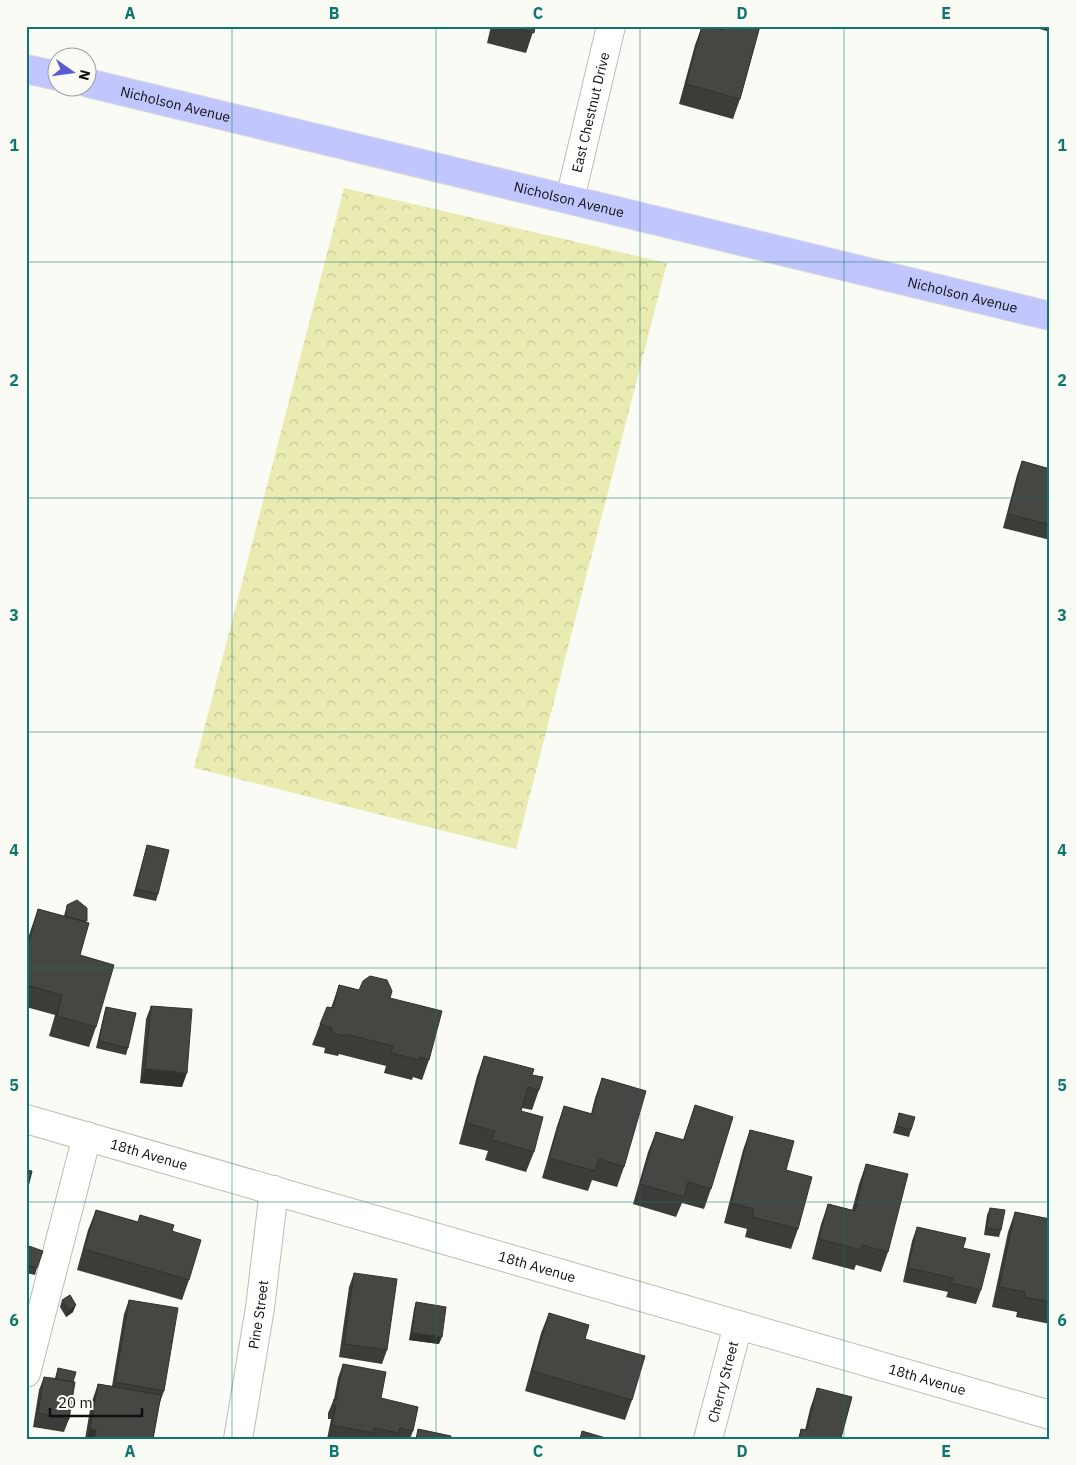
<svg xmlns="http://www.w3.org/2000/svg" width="1076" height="1465" font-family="'IBM Plex Sans',sans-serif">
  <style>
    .forest { fill: url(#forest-crowns) }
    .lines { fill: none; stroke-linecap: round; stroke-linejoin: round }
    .minor-casing { stroke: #bcbcb7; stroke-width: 30 }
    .major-casing { stroke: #d9d9d8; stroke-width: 30 }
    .minor { stroke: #fff; stroke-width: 28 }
    .major { stroke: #c1c7fe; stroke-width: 28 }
    .wall { fill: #3c3c39 }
    .shaded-wall { fill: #31312e }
    .building { fill: #464642; stroke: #31312e }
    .grid { fill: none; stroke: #0f766e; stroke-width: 1; stroke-opacity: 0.55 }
    .labels { text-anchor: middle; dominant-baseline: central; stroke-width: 5; stroke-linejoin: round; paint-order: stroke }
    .street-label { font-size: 14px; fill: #0f0f0d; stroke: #fafbf5 }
    .neatline { fill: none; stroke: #0f766e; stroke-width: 2 }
    .grid-label { font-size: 16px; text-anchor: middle; font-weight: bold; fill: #0f766e }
  </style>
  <defs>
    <pattern id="forest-crowns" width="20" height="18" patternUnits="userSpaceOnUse" patternTransform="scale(1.25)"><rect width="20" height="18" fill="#eaebb1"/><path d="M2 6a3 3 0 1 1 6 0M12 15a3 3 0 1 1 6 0" fill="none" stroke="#c8c897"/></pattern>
  </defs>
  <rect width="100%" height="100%" fill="#fafbf5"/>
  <!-- forest -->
  <path class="forest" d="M344,188L667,263L516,849L194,768Z"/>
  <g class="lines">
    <!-- minor casing -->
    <g class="minor-casing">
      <g id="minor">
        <path id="s1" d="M570,199L611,26"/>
        <path id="s2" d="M26,1119L1050,1415"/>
        <path d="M26,1373L87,1136"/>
        <path id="s3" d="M238,1439L260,1308L274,1190"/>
        <path id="s4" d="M708,1439L738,1325"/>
      </g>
    </g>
    <!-- major casing -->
    <g class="major-casing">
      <g id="major">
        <path d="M26,69L58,76"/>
        <path id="s5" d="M88,83L1050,316"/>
      </g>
    </g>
    <!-- minor -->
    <use href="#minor" class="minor"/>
    <!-- major -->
    <use href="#major" class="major"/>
  </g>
  <!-- wall -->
  <path class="wall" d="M491,26H535L526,53L487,43Z
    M702,26L720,30L721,26H760L740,99L733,119L679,104L695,45Z
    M1033,26H1050V32L1033,27Z
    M1022,461L1050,469V540L1003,528L1017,475Z
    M147,845L158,894L156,901L133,896Z
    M67,905L86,922L80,955L96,1027L89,1047L49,1036L55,1015L26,1007V945L31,929L38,909L64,916L65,912Z
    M339,985L390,998L429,1060L422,1080L413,1077L412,1080L384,1073L386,1066L339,1054L338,1056L324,1053L325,1048L312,1045L320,1024L331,1008Z
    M151,1006L182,1087L140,1083L146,1019Z
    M106,1007L128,1048L126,1055L96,1048L104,1014Z
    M484,1056L532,1075L539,1090L532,1110L522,1108L521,1111L534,1152L526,1172L485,1160L488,1151L459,1144L477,1076Z
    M602,1078L624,1167L617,1187L592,1180L588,1191L542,1178L557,1126L564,1106L591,1114L595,1098Z
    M695,1105L711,1189L704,1209L682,1203L676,1217L633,1204L648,1152L656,1132L683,1140Z
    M899,1113L911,1130L909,1137L893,1133Z
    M750,1130L786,1170L798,1229L791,1249L745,1237L747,1229L724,1223L743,1150Z
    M866,1164L888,1252L881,1272L856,1265L854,1270L812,1259L821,1224L828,1204L852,1210L859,1184Z
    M990,1208L1001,1230L999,1237L984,1235L987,1215Z
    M96,1210L138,1222L140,1215L172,1231L189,1280L182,1300L77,1270L88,1230Z
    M1015,1212L1050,1219V1324L1016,1317L1017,1312L992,1307L1008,1232Z
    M917,1227L963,1248L981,1290L976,1304L946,1297L948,1292L903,1282L912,1241Z
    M26,1245L37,1268L35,1275L26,1273Z
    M354,1273L387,1350L382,1364L339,1357L349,1287Z
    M62,1300L73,1312L66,1317L60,1307Z
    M129,1300L164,1391L159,1405L153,1439H85L91,1404L98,1384L112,1386L124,1314Z
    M416,1302L439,1344L409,1340L414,1309Z
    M549,1313L585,1339L632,1400L625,1420L525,1391L541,1333Z
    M343,1364L381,1398L413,1431L410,1439H327L331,1419H328V1413L334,1399L338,1378Z
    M58,1368L73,1382L69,1419L64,1432L33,1427L39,1390L44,1377L55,1378Z
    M817,1388L841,1438L845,1439H798L801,1429L805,1430L810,1409Z"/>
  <!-- shaded-wall -->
  <path class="shaded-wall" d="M145,1069L187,1073L182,1087L140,1083Z
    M76,1305L73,1312L66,1317L69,1310Z
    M412,1333L442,1337L439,1344L409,1340Z
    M90,1429L96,1430L92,1439H87Z"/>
  <!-- building -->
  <path class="building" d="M507,26H535L534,33Z
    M702,26H708L722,30L723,26H760L740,99L686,84Z
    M1022,461L1050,469V525L1008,514Z
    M147,845L169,850L158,894L136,889Z
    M77,900L87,908V921H84L66,916L67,905Z
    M38,909L89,923L80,955L114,965L96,1027L57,1016L62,995L26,985V952Z
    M370,976L387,980L392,991L390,998L442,1011L429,1060L420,1057L419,1060L391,1053L393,1046L346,1034L345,1036L331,1033L332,1028L320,1024L327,1007L333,1008L339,985L359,990L363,981Z
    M151,1006L192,1009L187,1073L145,1069Z
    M106,1007L136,1013L128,1048L99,1041Z
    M484,1056L534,1069L532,1075L543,1077L539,1090L528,1087L521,1111L543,1117L534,1152L492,1140L495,1131L466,1123Z
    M602,1078L646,1091L624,1167L599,1159L595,1171L549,1158L564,1106L592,1114Z
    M695,1105L733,1117L711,1189L688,1182L684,1197L640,1184L656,1132L684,1140Z
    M899,1113L915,1117L911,1130L896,1126Z
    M750,1130L794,1141L786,1170L812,1177L798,1229L752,1217L754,1209L731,1203Z
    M866,1164L908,1174L888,1252L862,1245L861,1250L819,1239L828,1204L855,1211Z
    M26,1170L32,1171L26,1195Z
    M990,1208L1005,1210L1001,1230L987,1228Z
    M96,1210L138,1222L140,1215L174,1225L172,1231L201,1240L189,1280L84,1249Z
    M1015,1212L1050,1219V1302L1024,1297L1025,1292L999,1287Z
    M917,1227L966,1238L963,1248L990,1254L981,1290L951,1283L953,1278L908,1268Z
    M26,1245L43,1251L37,1268L26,1265Z
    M354,1273L397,1279L387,1350L344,1344Z
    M70,1295L76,1305L69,1310L62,1300Z
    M129,1300L178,1308L164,1391L115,1382Z
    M416,1302L446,1307L442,1337L412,1333Z
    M549,1313L589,1325L585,1339L645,1356L632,1400L532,1371Z
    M343,1364L386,1372L381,1398L418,1407L413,1431L400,1428L399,1433L374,1428L373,1433L332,1425L336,1405H333L334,1399L336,1400Z
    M58,1368L76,1372L73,1382L56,1379Z
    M44,1377L75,1382L69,1419L38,1413Z
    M98,1384L161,1395L153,1439H143L136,1438V1439H94L96,1430L90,1429Z
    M817,1388L852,1397L841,1438L845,1439H799L801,1429L807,1430Z
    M418,1429L451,1436V1439H416Z
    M582,1431L609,1439H580Z"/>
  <!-- grid -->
  <path class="grid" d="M232,26V1439M436,26V1439M640,26V1439M844,26V1439M26,262H1050M26,498H1050M26,732H1050M26,968H1050M26,1202H1050"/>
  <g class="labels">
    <!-- street labels -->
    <g class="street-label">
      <text stroke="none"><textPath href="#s5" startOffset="90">Nicholson Avenue</textPath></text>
      <text stroke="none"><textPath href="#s1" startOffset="89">East Chestnut Drive</textPath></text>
      <text stroke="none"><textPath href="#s5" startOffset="495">Nicholson Avenue</textPath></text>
      <text stroke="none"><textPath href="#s5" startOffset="900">Nicholson Avenue</textPath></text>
      <text stroke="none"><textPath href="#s2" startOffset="128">18th Avenue</textPath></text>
      <text stroke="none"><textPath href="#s2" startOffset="532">18th Avenue</textPath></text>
      <text stroke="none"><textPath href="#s3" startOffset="126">Pine Street</textPath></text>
      <text stroke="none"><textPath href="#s2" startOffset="938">18th Avenue</textPath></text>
      <text stroke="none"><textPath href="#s4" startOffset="59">Cherry Street</textPath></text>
    </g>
  </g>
  <!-- border -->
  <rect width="1076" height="1465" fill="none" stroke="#fafbf5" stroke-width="55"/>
  <!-- north arrow -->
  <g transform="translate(72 72) rotate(104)"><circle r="24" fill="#fafbf5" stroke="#9c9d98"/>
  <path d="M0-4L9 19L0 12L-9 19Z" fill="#595cd3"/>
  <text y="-8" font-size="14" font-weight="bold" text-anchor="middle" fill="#0f0f0d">N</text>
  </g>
  <!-- scale -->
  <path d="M50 1408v8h92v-8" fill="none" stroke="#0f0f0d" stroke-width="2.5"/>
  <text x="58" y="1408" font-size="15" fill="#0f0f0d" stroke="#fafbf5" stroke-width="4" paint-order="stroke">20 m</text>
  <rect x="28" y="28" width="1020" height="1410" class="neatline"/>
  <g class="grid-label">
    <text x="130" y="19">A</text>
    <text x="334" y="19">B</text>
    <text x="538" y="19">C</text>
    <text x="742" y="19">D</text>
    <text x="946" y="19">E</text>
    <text x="14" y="151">1</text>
    <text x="1062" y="151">1</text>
    <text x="14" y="386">2</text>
    <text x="1062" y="386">2</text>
    <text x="14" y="621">3</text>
    <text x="1062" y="621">3</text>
    <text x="14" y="856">4</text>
    <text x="1062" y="856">4</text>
    <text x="14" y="1091">5</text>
    <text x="1062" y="1091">5</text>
    <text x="14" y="1326">6</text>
    <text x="1062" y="1326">6</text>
    <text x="130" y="1457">A</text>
    <text x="334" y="1457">B</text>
    <text x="538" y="1457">C</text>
    <text x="742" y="1457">D</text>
    <text x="946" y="1457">E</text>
  </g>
</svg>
